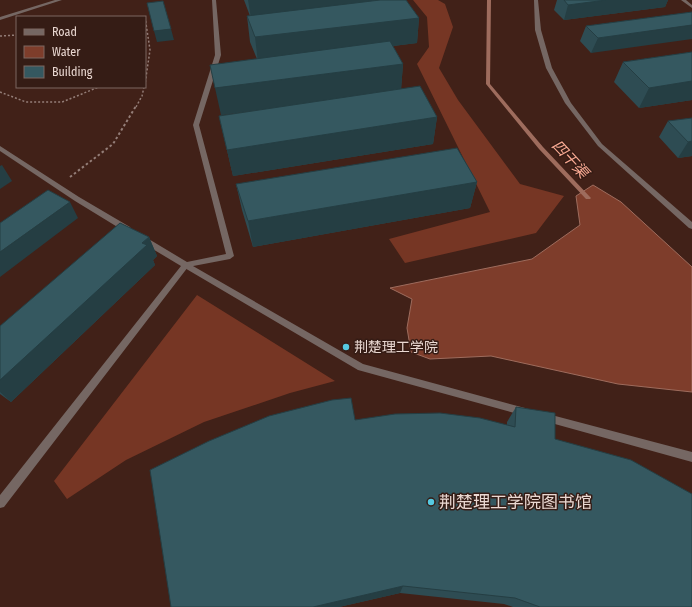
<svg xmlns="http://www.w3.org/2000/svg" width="692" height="607" font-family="'Fira Sans Condensed','Noto Sans SC',sans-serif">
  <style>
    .built { fill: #412118; fill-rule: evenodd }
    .forest { fill: #763624 }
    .water { fill: #7e3d2b; stroke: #9e6c5d }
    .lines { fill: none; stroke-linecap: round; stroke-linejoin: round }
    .stream { fill: #9e6c5d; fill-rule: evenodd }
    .path-far1 { stroke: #947e78; stroke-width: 1.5; stroke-dasharray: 2 2; stroke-linecap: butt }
    .path { stroke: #947e78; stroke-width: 2; stroke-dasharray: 2.5 2.5; stroke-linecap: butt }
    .lane { fill: #756763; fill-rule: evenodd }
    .street { fill: #756763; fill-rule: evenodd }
    .wall { fill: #2e4c53 }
    .shaded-wall { fill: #253e43 }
    .building { fill: #355860; stroke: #253e43 }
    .poi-dot { fill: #56c9e1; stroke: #351c15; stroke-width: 1.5 }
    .labels { text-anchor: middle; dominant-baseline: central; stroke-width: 3; stroke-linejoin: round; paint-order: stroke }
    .poi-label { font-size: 14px; fill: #ead8d2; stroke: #351c15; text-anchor: start }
    .water-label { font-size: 15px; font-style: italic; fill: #faaa93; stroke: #351c15 }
    .near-poi-label { font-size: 17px; fill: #ead8d2; stroke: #351c15; text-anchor: start }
  </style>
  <rect width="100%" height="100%" fill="#351c15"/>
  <!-- built -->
  <path class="built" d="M0,0H692V607H0ZM17,17H145V87H17Z"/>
  <!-- forest -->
  <path class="forest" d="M413,0H438L445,4L453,27L439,68L458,100L520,184L564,196L536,233L405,263L389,239L490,212L417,64L429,47L427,17Z
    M197,295L335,381L290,393L204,422L126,460L67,499L54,481Z"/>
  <!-- water -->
  <path class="water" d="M593,185L621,202L692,267V392L618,384L491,356L430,359L411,352L407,328L412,299L390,288L532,259L580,225L576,196Z"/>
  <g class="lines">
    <!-- stream -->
    <path class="stream" d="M487,0H491L490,84L543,147L590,197L591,198L590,199H586L539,149L486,84Z"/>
    <!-- path-far1 -->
    <path class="path-far1" d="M145,17L150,50L145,84
      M0,36L17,35
      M0,92L26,102H62L99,87
      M136,107L142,96L144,87"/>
    <!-- path -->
    <path class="path" d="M70,177L113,144L136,106"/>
    <!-- lane -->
    <path class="lane" d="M681,0H686L692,5V8Z
      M186,262L363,364L525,408L528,409L530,412L528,415L525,416L358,370L183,267L182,265Z
      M544,413L692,452V462L544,421L541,420L539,417L541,414Z"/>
    <!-- street -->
    <path class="street" d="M55,0H62L0,20V17Z
      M212,0H216L221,55L199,125L234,256L230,259L188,267L4,507L0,508V495L181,266L141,242L140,240L141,238H147L187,262L226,254L193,125L215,55Z
      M534,0H538L541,30L552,68L571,103L602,144L692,222V229L689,228L598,146L565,103L546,68L535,30Z
      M0,146L79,197L130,227L131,229L130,231H124L75,201L0,151Z"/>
  </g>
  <!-- wall -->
  <path class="wall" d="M244,0H406L419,18L417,43L393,46L403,64L401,89L437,117L433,144L233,176L219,116L294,105L221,115L257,59L250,42L247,16H250Z
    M557,0H668L665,7L564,20L554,10Z
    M692,12L591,53L580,41L586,26Z
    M692,52V100L639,108L614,82L623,62Z
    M692,118V156L678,158L659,137L668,121Z
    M477,182L470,208L253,247L242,210L236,184Z
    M149,237L157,256L153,260L155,265L11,402L0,394V326Z
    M516,407L555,439L692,607H513L504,604L400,593L339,607H171L355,420L507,425V422Z"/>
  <!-- shaded-wall -->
  <path class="shaded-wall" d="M248,0H403L251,19Z
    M606,0H668L665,7L564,20L568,5Z
    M419,18L417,43L258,63L255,37Z
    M692,25V39L591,53L598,38Z
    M171,29L174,40L157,42L154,31Z
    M403,64L401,91L221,115L215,88Z
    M692,81V100L639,108L649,88Z
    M437,117L433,144L233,176L227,150Z
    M692,141V156L678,158L688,142Z
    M2,165L12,181L0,189V166Z
    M477,182L470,208L253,247L248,221Z
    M70,202L78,218L0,277V252Z
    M149,237L157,256L153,260L155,265L11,402L0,392V380Z
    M403,586L400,593L339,607H313Z"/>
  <!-- building -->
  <path class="building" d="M380,0H406L419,18L255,37L247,16Z
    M564,0H606L568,5Z
    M163,1L171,29L154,31L147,3Z
    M692,12V25L598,38L586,26Z
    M390,41L403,64L215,88L210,65Z
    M692,52V81L649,88L623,62Z
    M420,86L437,117L227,150L219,116Z
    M692,118V141L688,142L668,121Z
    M457,148L477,182L248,221L236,184Z
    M48,190L70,202L0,252V223Z
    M120,223L149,237L142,243L147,245L0,380V326Z
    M351,398L355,420L395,414L440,413L480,418L515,427L516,407L555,413V439L631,460L692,494V607H540L515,598L403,586L313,607H171L150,470L209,441L269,416L332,400Z"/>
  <!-- markers -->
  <g class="poi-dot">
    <circle cx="346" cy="347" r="4"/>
    <circle cx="431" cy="502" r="4"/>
  </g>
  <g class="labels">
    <!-- poi labels -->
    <g class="poi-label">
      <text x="354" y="347">荆楚理工学院</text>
    </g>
    <!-- water labels -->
    <g class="water-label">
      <text transform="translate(570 159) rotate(47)">四干渠</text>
    </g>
    <!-- near-poi labels -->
    <g class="near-poi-label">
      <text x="439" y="502">荆楚理工学院图书馆</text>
    </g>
  </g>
  <!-- legend -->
  <rect x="16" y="16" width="130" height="72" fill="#351c15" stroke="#7d6761"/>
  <rect x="24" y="29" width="20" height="6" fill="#756763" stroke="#7d6761"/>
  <text x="52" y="36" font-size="12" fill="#ead8d2">Road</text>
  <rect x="24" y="46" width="20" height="12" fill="#7e3d2b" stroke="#7d6761"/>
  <text x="52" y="56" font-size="12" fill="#ead8d2">Water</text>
  <rect x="24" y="66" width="20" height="12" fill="#355860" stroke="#7d6761"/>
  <text x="52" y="76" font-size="12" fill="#ead8d2">Building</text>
</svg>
